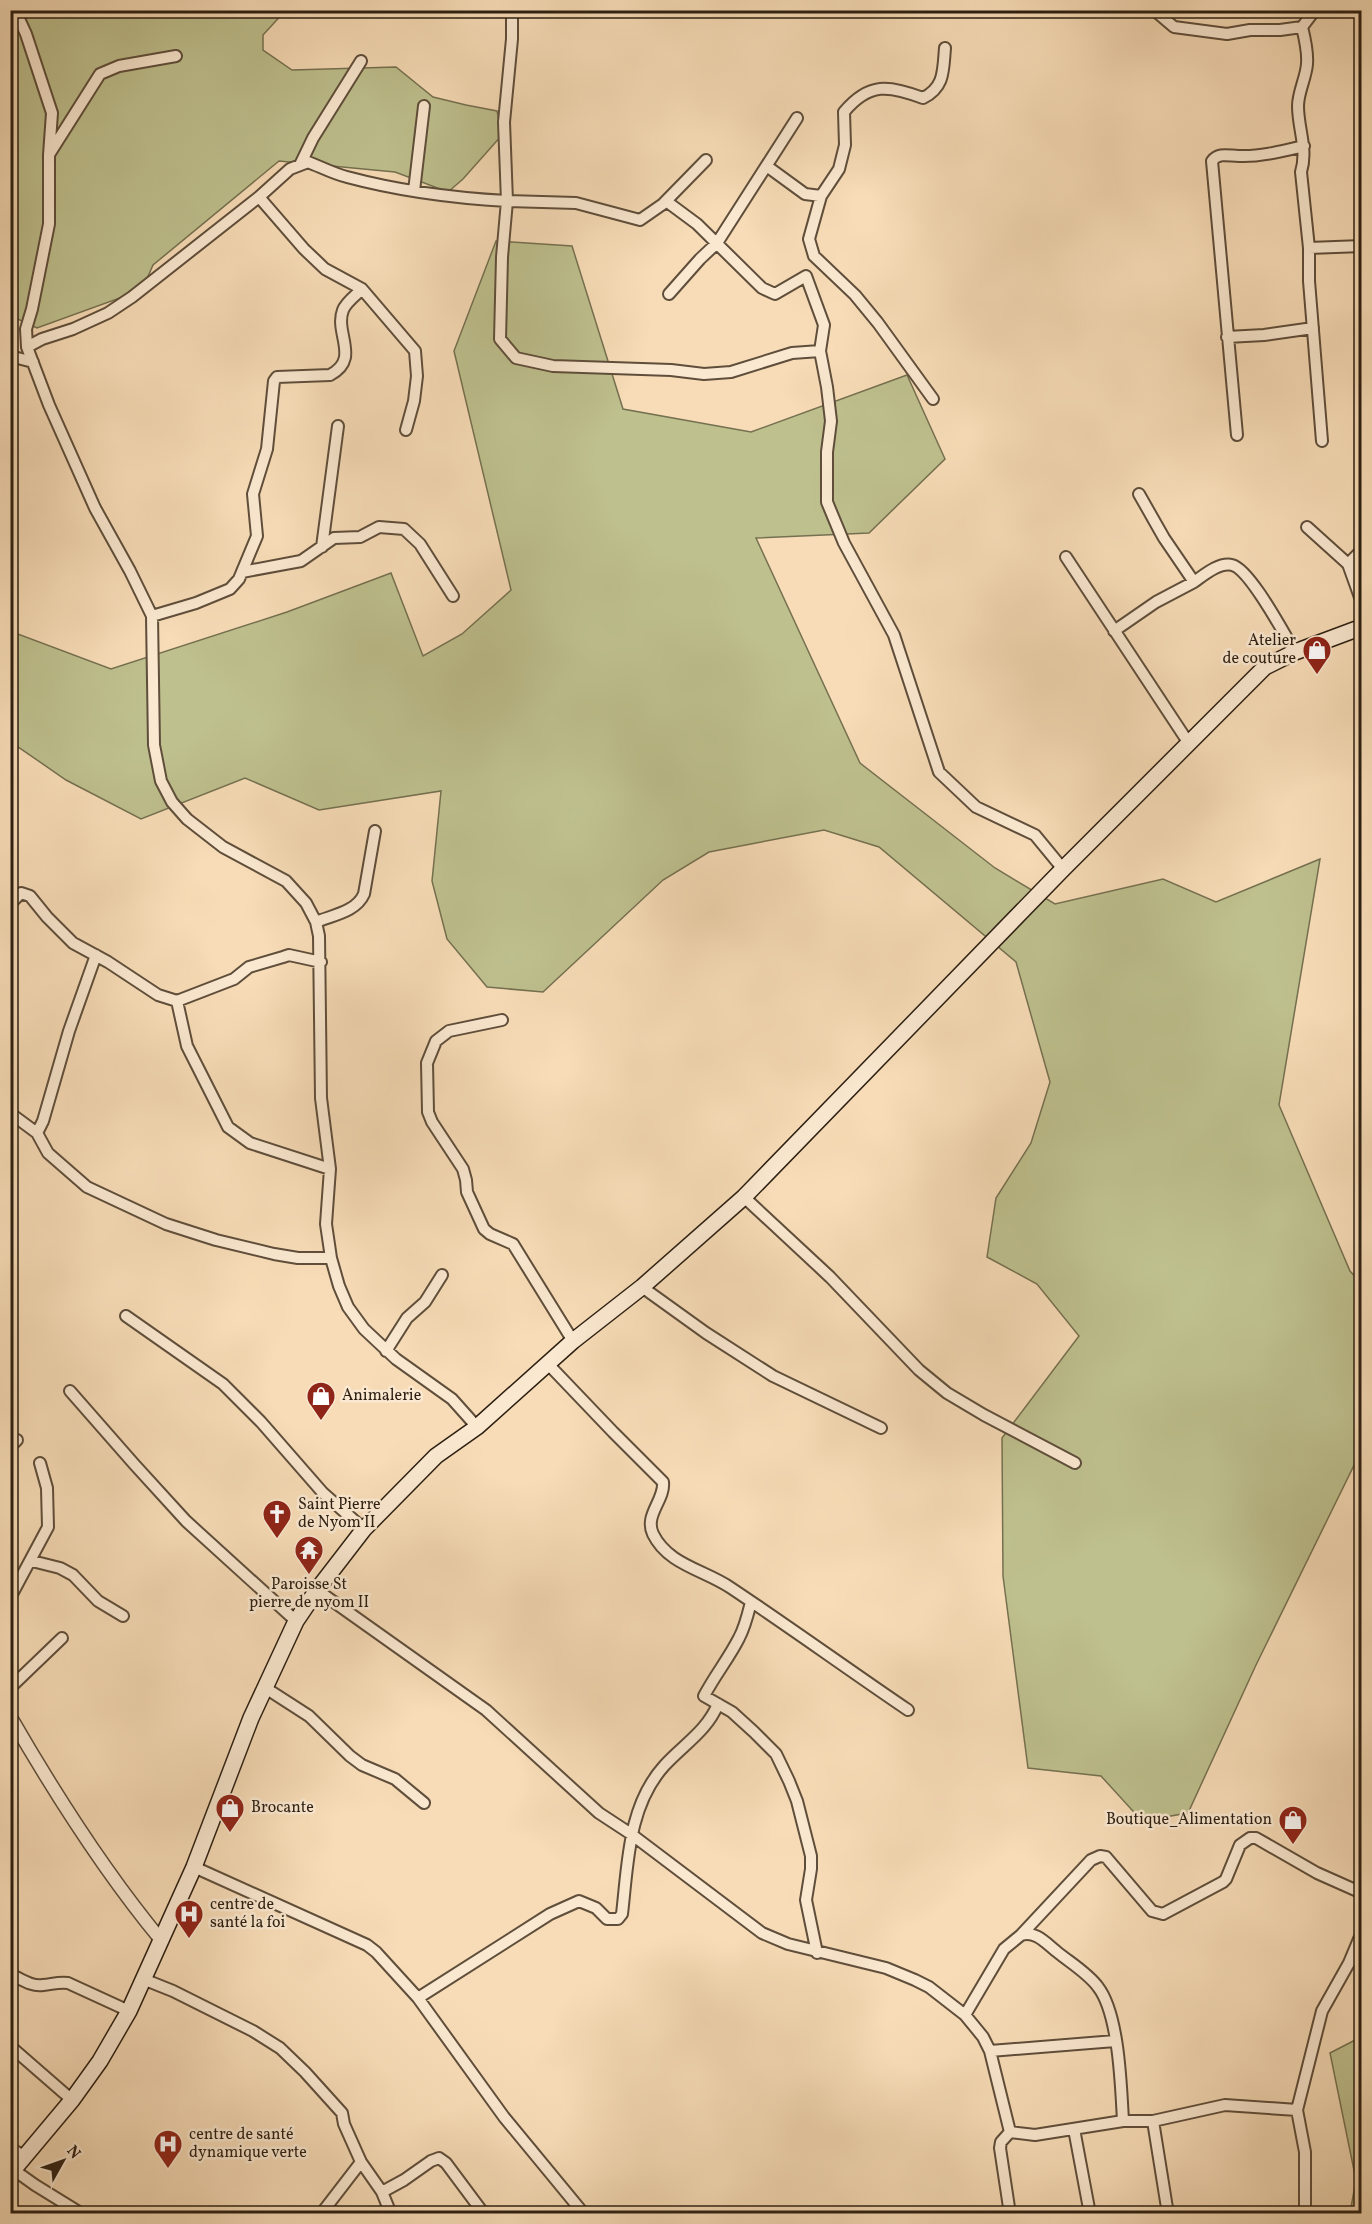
<svg xmlns="http://www.w3.org/2000/svg" width="1372" height="2224" font-family="Vollkorn,serif">
  <style>
    .green { fill: #bec08e; stroke: #757050; stroke-width: 1.5 }
    .lines { fill: none; stroke-linecap: round; stroke-linejoin: round }
    .minor-casing { stroke: #5f4e3b; stroke-width: 14 }
    .tertiary-casing { stroke: #5f4e3b; stroke-width: 15 }
    .secondary-casing { stroke: #2c1f12; stroke-width: 18 }
    .minor { stroke: #fae8d0; stroke-width: 10 }
    .tertiary { stroke: #fae8d0; stroke-width: 12 }
    .secondary { stroke: #fae8d0; stroke-width: 15 }
    .labels { text-anchor: middle; dominant-baseline: central; stroke-width: 5; stroke-linejoin: round; paint-order: stroke }
    .poi-label { font-size: 16px; fill: #2c1f12; stroke: #fae8d0; text-anchor: start }
  </style>
  <rect width="100%" height="100%" fill="#f7dcb7"/>
  <filter id="stains"><feTurbulence type="fractalNoise" baseFrequency=".00333" numOctaves="4"/><feColorMatrix values="0 0 0 0 .2 0 0 0 0 .09 0 0 0 0 .02 0 0 0 .5 -.17"/></filter>
  <radialGradient id="worn" r=".72"><stop offset=".6" stop-color="#630" stop-opacity="0"/><stop offset="1" stop-color="#630" stop-opacity=".3"/></radialGradient>
  <!-- green -->
  <path class="green" d="M34,10L285,11L263,35V50L292,70L396,67L433,97L466,105L497,111L502,135L463,179L448,192L395,172L279,161L153,265L142,290L37,328L11,316L10,23Z
    M496,241L572,246L623,409L751,432L907,375L945,459L869,533L756,538L860,763L995,868L1055,904L1163,879L1216,902L1320,859L1279,1105L1350,1271L1361,1283V1451L1256,1665L1188,1813L1142,1821L1101,1776L1028,1768L1003,1576L1002,1438L1079,1336L1037,1284L987,1257L996,1198L1031,1143L1050,1082L1016,962L879,847L824,830L709,852L663,880L543,992L487,987L447,939L432,881L441,791L319,810L245,778L141,819L66,780L11,742L10,631L111,669L287,612L391,573L423,656L462,634L511,590L454,351Z
    M1361,2037V2213H1350L1356,2180L1330,2053Z"/>
  <g class="lines">
    <!-- minor casing -->
    <g class="minor-casing">
      <path id="minor" d="M15,10L26,34L52,113L49,155V224L32,309L26,329L27,347L49,405L95,508L130,571L152,616L154,745L161,781L172,802L187,819L223,847L286,881L306,903L316,922L319,936L321,1098L330,1169L326,1224L331,1258L339,1286L348,1307L364,1329L396,1359L452,1399L477,1427
        M637,10V11
        M1154,10L1174,27L1227,34L1250,30H1280L1302,27L1315,10
        M1302,27C1305,39 1308,52 1307,64C1306,78 1298,92 1298,106C1298,129 1308,149 1301,172L1309,248V281L1322,441
        M50,153L100,74L119,66L176,56
        M706,160L663,204L640,220L576,203L507,201L502,257L500,339L516,358L553,366L671,370L704,374L731,372L792,353L820,351
        M300,165L313,138L361,61
        M768,167L805,194L821,196
        M414,191L424,106
        M259,197L304,249L325,269L362,289L415,351L417,376L414,401L406,430
        M666,201L697,224L762,288L775,294L806,276L824,325L820,351L827,387L831,421L827,452V502L844,543L894,635L939,772L976,807L1035,835L1063,869
        M1309,248L1362,246
        M669,294L700,259L717,243L797,118
        M1227,337L1264,335L1313,328
        M27,347L42,339L73,329L108,313L132,297L259,197L290,169L308,162C321,167 334,174 347,177C399,191 453,198 507,201L504,122L512,39V10
        M10,356L33,362
        M933,399L878,323L855,295L814,256L809,239L821,196L839,169L845,145L844,112C869,82 889,85 923,98C945,87 943,70 945,48
        M1237,435L1212,161C1219,152 1229,156 1239,156C1260,157 1283,151 1304,146
        M1307,527L1348,564
        M322,547L338,426
        M1362,550L1348,564L1362,603
        M1066,557L1188,742
        M242,572L301,561L334,538L360,537L379,527L404,529L420,544L453,596
        M1194,582C1204,575 1219,562 1232,565C1250,569 1284,634 1295,652
        M152,616L196,603L230,589L239,579L257,536L253,494L267,449L274,381L277,377L330,375C361,359 334,333 343,310C346,302 356,295 362,289
        M1114,631L1156,602L1194,582L1164,538L1139,494
        M10,904L21,893L30,896L47,917L73,943L108,962L158,995L177,1001L187,1046L228,1127L250,1143L330,1169
        M316,922C333,915 356,912 364,894L375,831
        M177,1001L234,979L249,967L283,957L289,955L321,962
        M502,1020L449,1031L436,1041L427,1063L428,1112L432,1122L463,1169L466,1180L467,1192L484,1229L490,1234L513,1244L573,1341
        M10,1113L37,1133L48,1153L87,1187L166,1224L216,1240L274,1254L298,1258H331
        M37,1133L43,1121L69,1031L96,955
        M744,1197L830,1277L919,1370L947,1393L984,1415L1075,1463
        M642,1287L706,1333L773,1376L881,1428
        M126,1316L223,1384L261,1422L323,1493L364,1529
        M386,1351L407,1318L425,1302L442,1275
        M548,1364L613,1432L663,1482C665,1500 644,1515 653,1534C668,1565 705,1570 731,1588C791,1628 849,1670 908,1710
        M70,1391L134,1464L186,1521L296,1621
        M10,1447L17,1440
        M32,1561L60,1568L73,1575L98,1601L123,1616
        M317,1590L486,1710L599,1813L631,1834L762,1933L788,1944L886,1968L915,1980L929,1987L965,2015L983,2037L990,2051L1010,2132
        M10,1598L48,1527L47,1488L40,1463
        M751,1602C748,1614 745,1627 739,1638C729,1658 715,1675 704,1696L732,1712L754,1732L776,1754L789,1781L797,1801L811,1856V1869L806,1900L817,1953
        M264,1687L309,1716L350,1756L362,1765L395,1779L424,1803
        M10,1688L62,1638
        M194,1867L367,1945L376,1952L418,1998L504,2117L584,2214
        M1021,1935C1035,1930 1046,1943 1056,1951C1069,1962 1088,1973 1098,1987C1119,2014 1121,2086 1123,2121
        M10,1974C21,1979 32,1987 43,1985C53,1984 58,1982 68,1983L129,2011
        M143,1979L173,1991L253,2031L280,2048L305,2072L342,2113L344,2124L361,2162L382,2192L391,2214
        M418,1998L550,1914L579,1901L596,1908L607,1919H618L622,1914C628,1863 628,1806 664,1766C683,1745 707,1731 718,1704
        M965,2015L1004,1949L1021,1935L1091,1860L1100,1856L1106,1857L1152,1911L1163,1914L1223,1882L1226,1879L1240,1845L1250,1838H1256L1317,1873L1362,1893
        M10,2046L72,2100
        M990,2051L1115,2041
        M1153,2121L1168,2214
        M1074,2129L1090,2214
        M10,2148L24,2156
        M14,2170L35,2185L82,2214
        M382,2192L404,2180L431,2161L439,2158L446,2163L484,2214
        M321,2214L361,2162
        M1010,2214L1000,2148L1001,2142L1010,2132L1035,2135L1123,2121H1153L1225,2105L1297,2110
        M1305,2214V2152L1297,2110L1322,2011L1349,1963L1362,1932"/>
    </g>
    <!-- tertiary casing -->
    <g class="tertiary-casing">
      <path id="tertiary" d="M10,1716C55,1794 103,1870 161,1940"/>
    </g>
    <!-- secondary casing -->
    <g class="secondary-casing">
      <path id="secondary" d="M10,2174L72,2100L100,2061L129,2011L194,1867L251,1718L296,1621L317,1590L364,1529L436,1456L477,1427L573,1341L642,1287L744,1197L1063,869L1265,667L1295,652L1362,627"/>
    </g>
    <!-- minor -->
    <use href="#minor" class="minor"/>
    <!-- tertiary -->
    <use href="#tertiary" class="tertiary"/>
    <!-- secondary -->
    <use href="#secondary" class="secondary"/>
  </g>
  <!-- icons -->
  <defs>
    <g id="shop-pin" transform="scale(1.5)"><path d="M0 17L-7.5 6A9.5 9.5 0 1 1 7.5 6Z" fill="#8f2418" stroke="#fae8d0"/><path d="M-5-2.5h2.3a2.7 3.5 0 0 1 5.4 0H5L5.5 6h-11ZM-1.5-2.5h3a1.5 2.3 0 0 0-3 0Z" fill="#fff"/></g>
    <g id="church-pin" transform="scale(1.5)"><path d="M0 17L-7.5 6A9.5 9.5 0 1 1 7.5 6Z" fill="#8f2418" stroke="#fae8d0"/><path d="M-1.2-6h2.4v3.5h3.3v2.4h-3.3V6h-2.4V-.1h-3.3v-2.4h3.3Z" fill="#fff"/></g>
    <g id="temple-pin" transform="scale(1.5)"><path d="M0 17L-7.5 6A9.5 9.5 0 1 1 7.5 6Z" fill="#8f2418" stroke="#fae8d0"/><path d="M0-6L5-2H3V0L6.5 2.5H4V6H1.5V3h-3V6H-4V2.5H-6.5L-3 0V-2H-5Z" fill="#fff"/></g>
    <g id="hospital-pin" transform="scale(1.5)"><path d="M0 17L-7.5 6A9.5 9.5 0 1 1 7.5 6Z" fill="#8f2418" stroke="#fae8d0"/><path d="M-5-5h3v3.5h4V-5h3V5h-3V1.5h-4V5h-3Z" fill="#fff"/></g>
  </defs>
  <g fill-rule="evenodd">
    <use href="#shop-pin" x="1317" y="650"/>
    <use href="#shop-pin" x="321" y="1396"/>
    <use href="#church-pin" x="277" y="1514"/>
    <use href="#temple-pin" x="309" y="1550"/>
    <use href="#shop-pin" x="230" y="1808"/>
    <use href="#shop-pin" x="1293" y="1820"/>
    <use href="#hospital-pin" x="189" y="1914"/>
    <use href="#hospital-pin" x="168" y="2144"/>
  </g>
  <g class="labels">
    <!-- poi labels -->
    <g class="poi-label">
      <text x="1296" y="641" text-anchor="end">Atelier<tspan x="1296" dy="18">de couture</tspan></text>
      <text x="342" y="1396">Animalerie</text>
      <text x="298" y="1505">Saint Pierre<tspan x="298" dy="18">de Nyom II</tspan></text>
      <text x="309" y="1585" text-anchor="middle">Paroisse St<tspan x="309" dy="18">pierre de nyom II</tspan></text>
      <text x="251" y="1808">Brocante</text>
      <text x="1272" y="1820" text-anchor="end">Boutique_Alimentation</text>
      <text x="210" y="1905">centre de<tspan x="210" dy="18">santé la foi</tspan></text>
      <text x="189" y="2135">centre de santé<tspan x="189" dy="18">dynamique verte</tspan></text>
    </g>
  </g>
  <!-- margin -->
  <rect width="1372" height="2224" fill="none" stroke="#f7dcb7" stroke-width="36"/>
  <rect x="12" y="12" width="1348" height="2200" fill="none" stroke="#2c1f12" stroke-width="3"/>
  <rect x="18" y="18" width="1336" height="2188" fill="none" stroke="#2c1f12" stroke-width="1.5"/>
  <!-- north arrow -->
  <g transform="translate(63 2161) rotate(50)" stroke="#fae8d0" stroke-width="4.5" paint-order="stroke">
  <path d="M0-4.5L10 22L0 15L-10 22Z" fill="#2c1f12"/>
  <text y="-9" font-size="16" font-weight="bold" text-anchor="middle" fill="#2c1f12">N</text>
  </g>
  <rect width="100%" height="100%" filter="url(#stains)"/>
  <rect width="100%" height="100%" fill="url(#worn)"/>
</svg>
